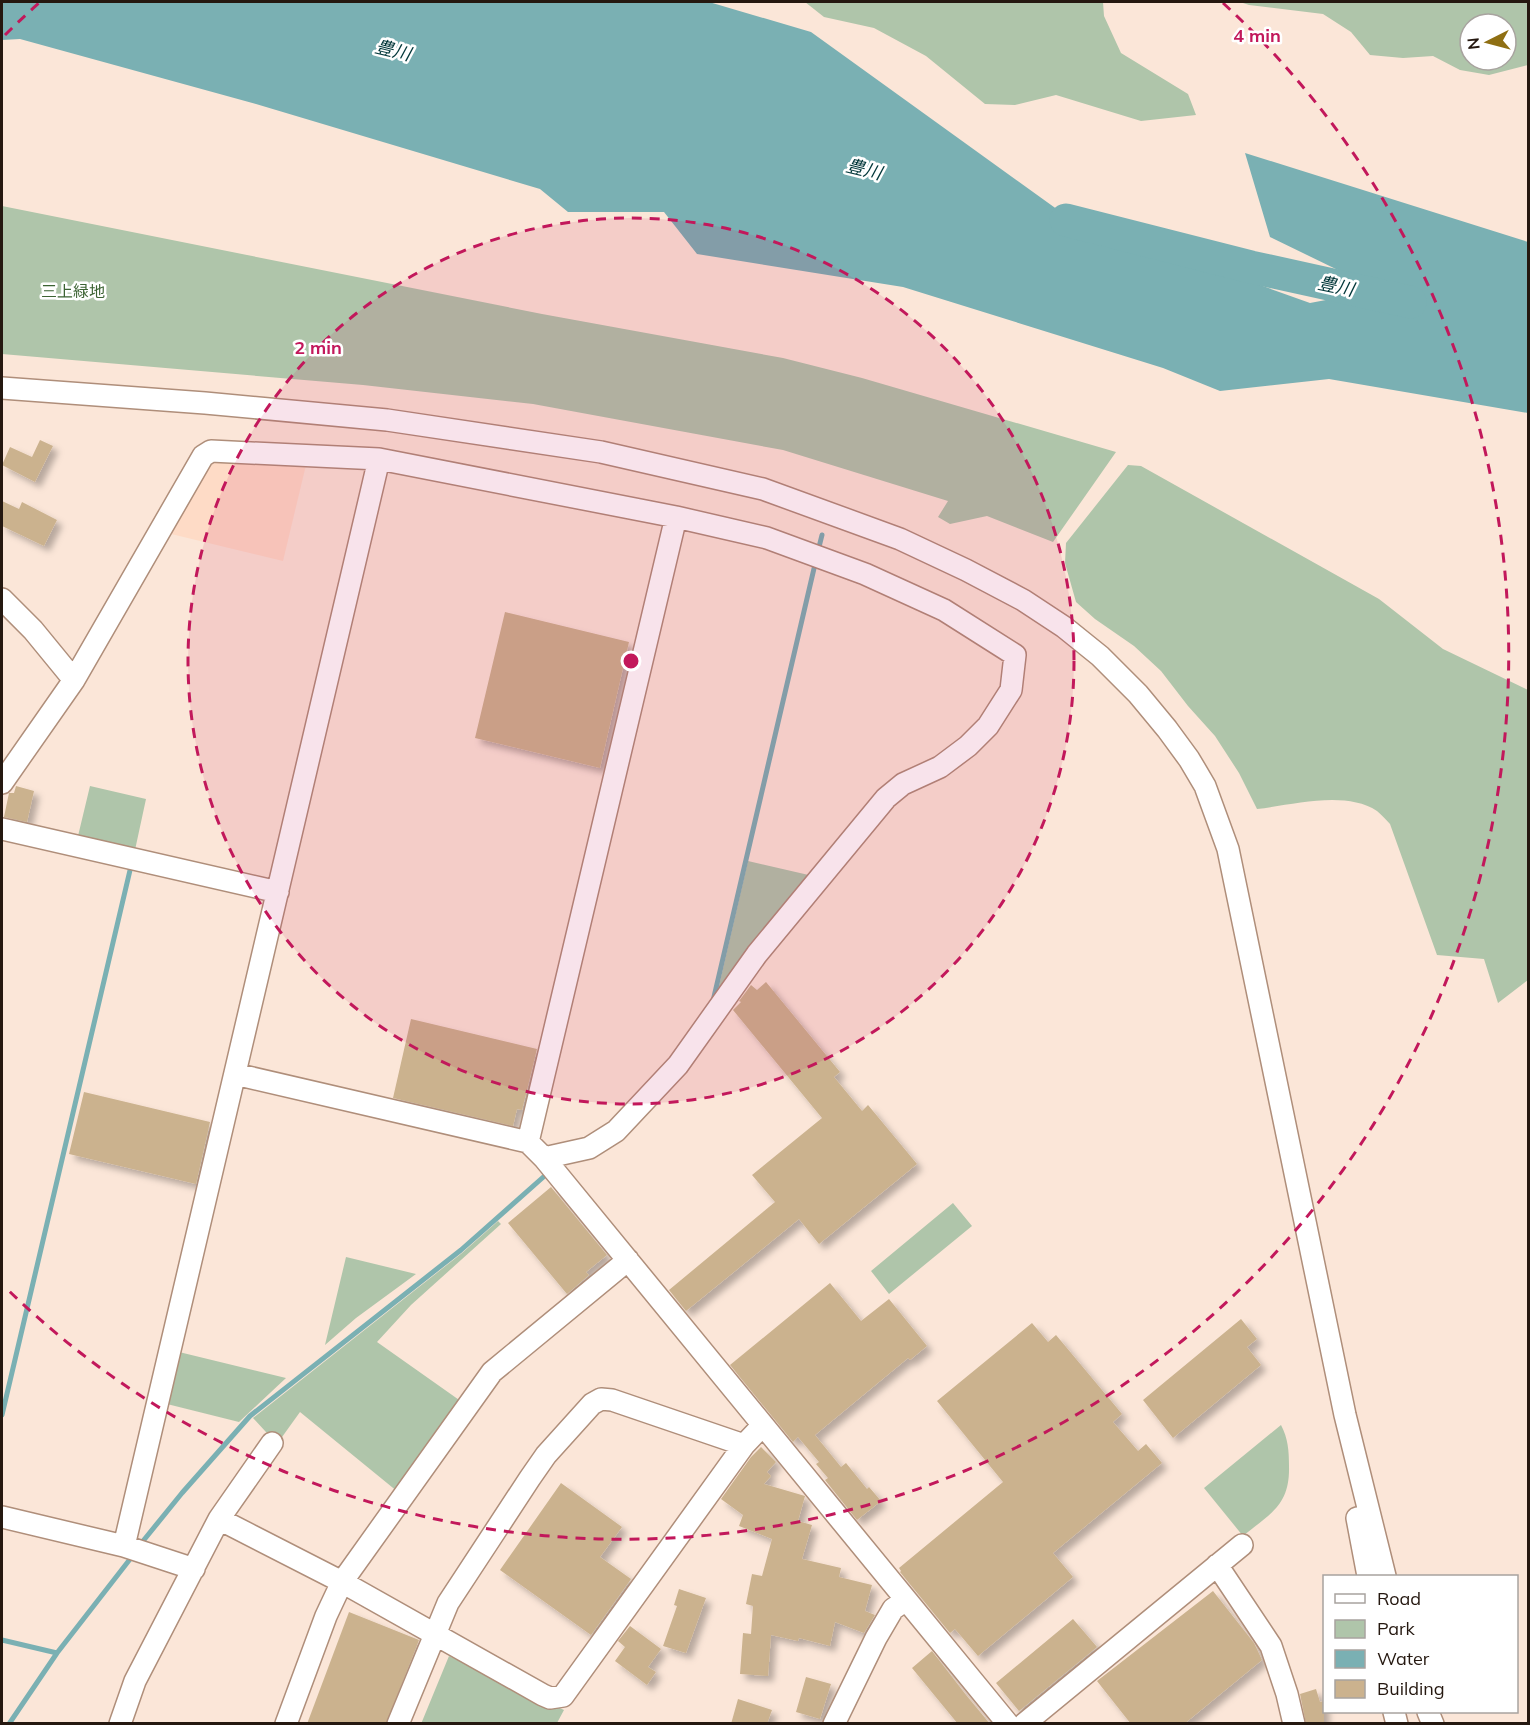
<svg xmlns="http://www.w3.org/2000/svg" width="1530" height="1725" font-family="Mulish,'Noto Sans JP',sans-serif">
  <style>
    .built { fill: #fedbc6 }
    .green { fill: #afc5aa; fill-rule: evenodd }
    .water { fill: #7ab0b3 }
    .lines { fill: none; stroke-linecap: round; stroke-linejoin: round }
    .stream { stroke: #7ab0b3; stroke-width: 5 }
    .river { stroke: #7ab0b3; stroke-width: 33 }
    .building { fill: #cbb28e; filter: url(#shadow) }
    .minor-casing { stroke: #af8e7a; stroke-width: 24 }
    .minor { stroke: #fff; stroke-width: 21 }
    .ring { fill: none; stroke: #c2185b; stroke-width: 3; stroke-dasharray: 10 8 }
    .labels { text-anchor: middle; dominant-baseline: central; stroke-width: 5; stroke-linejoin: round; paint-order: stroke }
    .park-label { font-size: 16px; fill: #3c6333; stroke: #fff }
    .water-label { font-size: 18px; font-style: italic; fill: #003639; stroke: #fff }
    .centre { fill: #c2185b; stroke: #fff; stroke-width: 3 }
    .ring-label { font-size: 18px; text-anchor: middle; font-weight: bold; fill: #c2185b; stroke: #fff; stroke-width: 5; stroke-linejoin: round; paint-order: stroke }
  </style>
  <defs>
    <filter id="shadow"><feDropShadow dx="5.5" dy="5.5" stdDeviation="3" flood-color="#0004"/></filter>
  </defs>
  <rect width="100%" height="100%" fill="#fbe6d8"/>
  <!-- built -->
  <path class="built" d="M220,461L306,465L283,561L167,533L207,464Z"/>
  <!-- green -->
  <path class="green" d="M805,2H1103L1104,16L1121,53L1188,94L1196,115L1141,121L1056,95L1015,105L985,104L926,56L874,28L824,17Z
    M1240,2H1528V65L1489,75L1460,70L1433,56L1403,58L1370,55L1351,32L1323,14L1249,5ZM1470,24H1506V60H1470Z
    M2,206L542,314L783,358L862,378L1116,452L1053,542L987,516L950,524L938,517L948,501L783,450L533,404L363,385L2,354Z
    M1128,465L1141,466L1379,599L1443,649L1528,690V980L1498,1003L1484,959L1437,955L1390,824C1386,820 1382,815 1377,811C1345,790 1293,805 1257,809L1239,773L1215,736L1188,706L1161,671L1134,646L1095,619L1076,602L1065,563L1066,543Z
    M90,786L146,799L135,850L78,836Z
    M748,861L813,876L714,1007Z
    M953,1203L972,1226L889,1294L871,1271Z
    M498,1221L501,1224L411,1305L377,1342L462,1402L398,1492L300,1412L277,1444L253,1418L462,1253Z
    M346,1257L416,1274L356,1318L325,1345Z
    M179,1352L286,1378L239,1422L167,1404Z
    M1281,1425C1288,1438 1289,1451 1289,1466C1290,1505 1271,1513 1243,1536L1204,1488Z
    M449,1656L564,1710L557,1723L421,1724Z"/>
  <!-- water -->
  <path class="water" d="M2,2H709L811,32L1065,215L1310,303L1379,290L1270,237L1245,153L1528,242V413L1329,379L1220,391L1163,368L903,287L697,254L664,212H568L540,189L256,104L20,39L2,40Z"/>
  <g class="lines">
    <!-- stream -->
    <path class="stream" d="M818,551L822,535
      M713,1001L816,560
      M2,1415L131,866
      M139,1546L182,1493L250,1416L461,1250L549,1172
      M2,1640L57,1653
      M9,1724L57,1653L134,1554"/>
    <!-- river -->
    <path class="river" d="M1066,220L1251,267L1410,302"/>
  </g>
  <!-- building -->
  <path class="building" d="M40,440L53,446L35,482L2,465L10,447L32,457Z
    M2,501L19,509L22,502L57,520L44,546L2,526Z
    M505,612L629,642L600,768L475,738Z
    M16,786L34,791L27,822L4,817L9,793H14Z
    M766,982L840,1072L834,1077L862,1111L868,1105L917,1164L819,1244L799,1219L686,1311L669,1290L775,1202L752,1175L822,1118L733,1010L741,1002L739,1001L751,985L757,990Z
    M411,1019L537,1049L522,1110L517,1109L513,1126L393,1098Z
    M84,1092L210,1122L196,1184L69,1154Z
    M551,1187L607,1255L586,1272L589,1275L567,1294L508,1223Z
    M830,1283L861,1321L889,1299L927,1346L910,1360L908,1358L815,1435L841,1467L846,1463L867,1489L869,1487L881,1501L857,1520L825,1480L828,1478L816,1464L819,1462L798,1437L793,1442L730,1365Z
    M1241,1319L1257,1339L1247,1347L1261,1365L1173,1438L1143,1400Z
    M1032,1323L1048,1342L1056,1335L1122,1414L1113,1422L1138,1451L1146,1444L1162,1463L1053,1553L1073,1577L978,1656L955,1629L950,1633L900,1572L901,1571L899,1568L1003,1482L937,1401Z
    M761,1447L776,1462L767,1472L771,1476L764,1484L805,1496L798,1521L812,1525L802,1559L841,1568L839,1577L872,1585L865,1611L875,1615L864,1633L835,1622L830,1646L799,1638L798,1641L771,1635L768,1676L740,1674L743,1633L751,1634L753,1606L746,1604L752,1574L762,1576L772,1539L739,1526L743,1515L721,1499L751,1457Z
    M561,1483L622,1527L600,1557L631,1579L591,1635L500,1570Z
    M679,1589L706,1598L686,1653L663,1646L677,1606L674,1605Z
    M1213,1591L1254,1643L1262,1660L1184,1724H1131L1097,1681Z
    M349,1612L419,1640L386,1724H307Z
    M1073,1619L1097,1647L1019,1711L996,1683Z
    M630,1626L661,1649L648,1667L656,1672L647,1685L615,1661L625,1647L618,1641Z
    M932,1651L966,1695L990,1724H958L912,1668Z
    M806,1677L831,1684L820,1719L796,1712Z
    M1316,1689L1320,1702L1324,1701V1724H1306L1300,1694Z
    M738,1699L772,1710L767,1724H731Z"/>
  <g class="lines">
    <!-- minor casing -->
    <g class="minor-casing">
      <path id="minor" d="M2,388L205,403L387,420L601,452L763,489L900,539L966,570L1023,600L1064,627L1100,656L1138,694L1167,729L1189,759L1205,786L1228,849L1345,1415L1385,1576
        M2,599L33,630L74,680
        M2,783L74,680L203,456L211,451L379,459L676,517L767,538L865,574L944,610L1015,655L1011,690L988,726L968,746L940,767L903,784L886,798L757,954L678,1065L616,1131L589,1148L544,1158
        M2,829L278,892
        M235,1074L528,1142L544,1158L1008,1724
        M528,1142L676,517
        M2,1517L124,1546L194,1569
        M1357,1518L1368,1576
        M219,1519L272,1443
        M124,1546L379,459
        M1217,1565L1271,1646L1287,1694L1294,1724
        M1394,1712L1397,1724
        M1428,1712L1433,1724
        M120,1724L135,1681L219,1519L342,1582L543,1695L550,1698L563,1696L744,1445L763,1425
        M286,1724L326,1616L342,1582L492,1372L628,1260
        M398,1724L448,1603L530,1478L546,1455L592,1404L601,1399L612,1400L744,1445
        M834,1724L876,1638L893,1609L906,1600
        M1024,1724L1242,1545"/>
    </g>
    <!-- minor -->
    <use href="#minor" class="minor"/>
  </g>
  <!-- distance rings -->
  <circle cx="631" cy="661" r="443" fill="#c2185b" fill-opacity=".12"/>
  <g class="ring">
    <circle cx="631" cy="661" r="443"/>
    <path d="M5 35A885 885 0 0 1 39 3M1223 3A885 885 0 1 1 5 1287"/>
  </g>
  <g class="labels">
    <!-- park labels -->
    <g class="park-label">
      <text x="73" y="291">三上緑地</text>
    </g>
    <!-- water labels -->
    <g class="water-label">
      <text transform="translate(393 50) rotate(14)">豊川</text>
      <text transform="translate(864 169) rotate(14)">豊川</text>
      <text transform="translate(1336 286) rotate(12)">豊川</text>
    </g>
  </g>
  <circle cx="631" cy="661" r="9" class="centre"/>
  <g class="ring-label">
    <text x="1257" y="42">4 min</text>
    <text x="318" y="354">2 min</text>
  </g>
  <!-- border -->
  <rect width="1530" height="1725" fill="none" stroke="#251810" stroke-width="6"/>
  <!-- legend -->
  <rect x="1323" y="1575" width="195" height="138" fill="#ffffff" stroke="#a8a39f" stroke-width="1.5"/>
  <rect x="1335" y="1594" width="30" height="9" fill="#ffffff" stroke="#a8a39f" stroke-width="1.5"/>
  <text x="1377" y="1605" font-size="18" fill="#251810">Road</text>
  <rect x="1335" y="1620" width="30" height="18" fill="#afc5aa" stroke="#a8a39f" stroke-width="1.5"/>
  <text x="1377" y="1635" font-size="18" fill="#251810">Park</text>
  <rect x="1335" y="1650" width="30" height="18" fill="#7ab0b3" stroke="#a8a39f" stroke-width="1.5"/>
  <text x="1377" y="1665" font-size="18" fill="#251810">Water</text>
  <rect x="1335" y="1680" width="30" height="18" fill="#cbb28e" stroke="#a8a39f" stroke-width="1.5"/>
  <text x="1377" y="1695" font-size="18" fill="#251810">Building</text>
  <!-- north arrow -->
  <g transform="translate(1488 42) rotate(264)"><circle r="28" fill="#ffffff" stroke="#a8a39f" stroke-width="1.5"/>
  <path d="M0-4.5L10 22L0 15L-10 22Z" fill="#8f6f13"/>
  <text y="-9" font-size="16" font-weight="bold" text-anchor="middle" fill="#251810">N</text>
  </g>
</svg>
